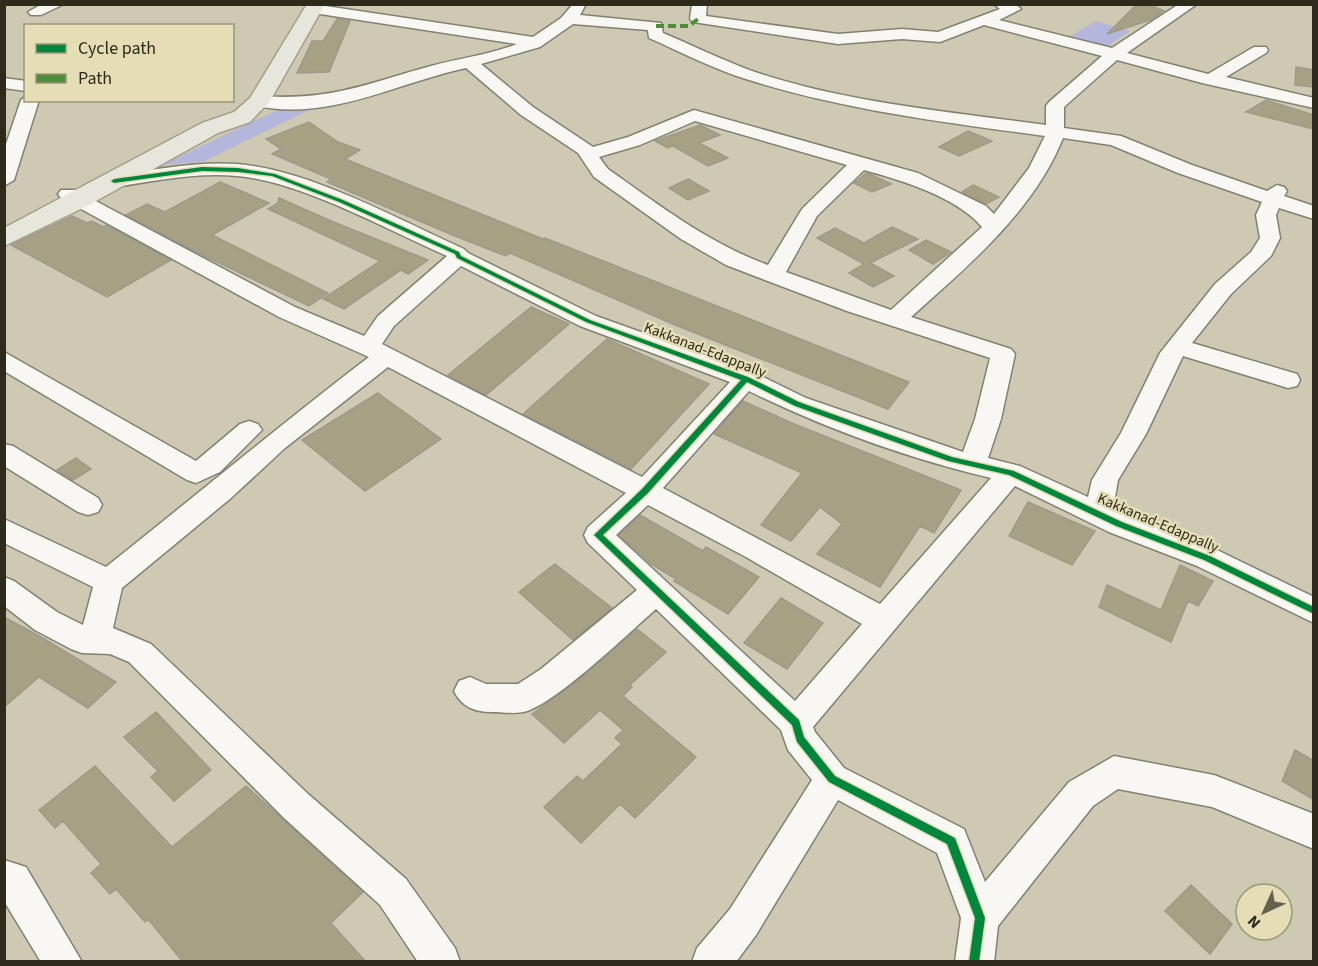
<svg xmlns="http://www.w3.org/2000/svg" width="1318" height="966" font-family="'Source Sans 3',sans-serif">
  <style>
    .green { fill: #b4b7db }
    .building { fill: #a6a184; stroke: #9d9a89; stroke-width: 1.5 }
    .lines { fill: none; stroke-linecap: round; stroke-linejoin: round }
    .minor-casing { stroke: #848070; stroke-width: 3 }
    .major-casing { stroke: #a39f89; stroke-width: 3 }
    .minor { fill: #f8f7f4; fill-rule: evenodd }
    .major { fill: #e8e6dc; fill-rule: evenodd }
    .quiet { stroke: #4b8e3a; stroke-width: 4; stroke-dasharray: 8 4; stroke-linecap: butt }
    .cycleway-casing { stroke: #e5ddb5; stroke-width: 3 }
    .cycleway { fill: #00873e; fill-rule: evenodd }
    .labels { text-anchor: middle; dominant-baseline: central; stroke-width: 5; stroke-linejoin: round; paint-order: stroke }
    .street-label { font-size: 15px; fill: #2e2b1c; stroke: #e5ddb5 }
  </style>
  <rect width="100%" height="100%" fill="#cdc9b3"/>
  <!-- green -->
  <path class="green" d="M1096,21L1130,31L1106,47L1069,37Z
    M281,108L309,110L205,161L162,165Z"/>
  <!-- building -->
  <path class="building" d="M1137,4H1148L1164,11L1150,20L1107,34Z
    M337,19L350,21L329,72L297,73L312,41H323Z
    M1296,67L1314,70V87L1295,85Z
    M1266,100L1314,115V129L1246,112Z
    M309,122L338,142L360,150L345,159L543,239L545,238L909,382L888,409L675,325L510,253L506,256L455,236L327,182L331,179L272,154L281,149L266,139Z
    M700,125L720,135L699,143L728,158L708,166L673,146L668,148L655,141Z
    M968,131L992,141L959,156L939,147Z
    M866,173L872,175L891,184L872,192L854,183Z
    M688,179L709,191L688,200L669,188Z
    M220,182L269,203L212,235L328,293L309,306L196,252L126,215L147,204L165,212Z
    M973,185L999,197L986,204L962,192Z
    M279,198L331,221L428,260L408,274L401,270L344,309L323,299L380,261L268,209L277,204Z
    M72,216L87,223L92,221L103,227L106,225L171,260L107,297L11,245Z
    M892,227L918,239L870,263L894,276L873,287L849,273L864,264L817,238L835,228L864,243Z
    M926,240L951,252L933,264L909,250Z
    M531,307L569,324L486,395L448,375Z
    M607,339L709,384L631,469L523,414Z
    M378,393L441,439L365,491L302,440Z
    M743,401L794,424L961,490L934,533L920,526L880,587L817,554L842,524L820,507L791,541L761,525L802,473L714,434Z
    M76,458L91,469L73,480L57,470Z
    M1028,502L1095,531L1072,565L1009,536Z
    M640,515L703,551L706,547L759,577L728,614L674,581L676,579L651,564L619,535Z
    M555,564L612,608L573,640L519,592Z
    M1180,565L1213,581L1198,606L1188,601L1171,642L1099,607L1107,585L1161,610Z
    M781,598L823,623L787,669L744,643Z
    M4,617L41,637L116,682L88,708L39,677L4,707Z
    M637,629L666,652L630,685L632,687L623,696L696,757L635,818L620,804L581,843L544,807L577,776L583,781L622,744L615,738L623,730L600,710L564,743L532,714L572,685Z
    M156,712L211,770L174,801L151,777L158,771L124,737Z
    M1295,750L1314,761V800L1282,781Z
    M95,766L172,847L246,786L363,892L331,923L366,962H183L148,919L145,922L116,889L110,894L91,873L101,864L63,821L55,828L39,810Z
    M1191,885L1232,924L1210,954L1165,911Z"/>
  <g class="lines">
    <!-- minor casing -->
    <g class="minor-casing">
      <path id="minor" d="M42,4H64L41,15H31L28,12Z
        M312,4L533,37L561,18L573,4H586L580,15L661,23L663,33C694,46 724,61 755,72C848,103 950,112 1046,125V106L1049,102L1102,56L984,25L940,42L902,39L838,44L693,22L690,19L692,4H707L706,16L838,34L902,29L938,32L1000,9L994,4H1015L1021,9L999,20L1112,48L1179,4H1197L1127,53L1208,74L1254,47H1266L1268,50L1266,53L1226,77L1314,98V108L1202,83L1117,60L1064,107V128L1121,136L1192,165L1267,191L1277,185L1284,187L1287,191L1284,196L1314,206V219L1279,208L1276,215L1280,238L1271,256L1231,294L1192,343L1297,374L1300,380L1297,386L1288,388L1183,356L1146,434L1118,480L1113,509L1217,550L1314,597V623L1197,566L1109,532L1015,486L813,727L815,732L844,768L964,829L985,882L1069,782L1114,756L1214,775L1314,814V849L1212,807L1118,789L1093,806L998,926L994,962H955L961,918L937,853L838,800L756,935L736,962H692L697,948L730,909L812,780L788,750L781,730L656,609C631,631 551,708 523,712C513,714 501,712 491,712C474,712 461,706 454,691L459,681L470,677L486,684H518L541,669L637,590L588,543L584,535L588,527L626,493L388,367L285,448L231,498L122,588L113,628L151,644L308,794L406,879L455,948L460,962H418L380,905L284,818L129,662L110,654L82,653L71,649L35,630L4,606V577L14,581L57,612L83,625L93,587L4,543V519L106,567C194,497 280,425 369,357L279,317L61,198L58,194L61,190H75L295,307L364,336L378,316L447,256C388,230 300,181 237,176C196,172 155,181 114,187L104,181L114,175C155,170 196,161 237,164C310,170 397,219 464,249L468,253L596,316L755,373L806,398L963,452L975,419L990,358L847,311L765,280L726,265L681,239L594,177L578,153L521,115L466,68C396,83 326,123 253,105L250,101L253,97L259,96C331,101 365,84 431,66C460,58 489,55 517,44L307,12L304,9ZM573,24L648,30L649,38C681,52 713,69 746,79C843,110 944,122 1045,136L1029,168L994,214L986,206L918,173L694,110L628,137L593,147L533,107L481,64L540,47ZM695,121L847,165L802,209L768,265C708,243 659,205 608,169L599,157L640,145ZM1063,138L1111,145L1178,173L1262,202L1256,215L1260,238L1251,252L1215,284L1160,353L1121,433L1092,480L1088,497L1020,466L988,458L1001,419L1015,354L1011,349L911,317C968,266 1034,211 1063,138ZM864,170C901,180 957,197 982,227L891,310L786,272L817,216ZM461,266L580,326L730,382L642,477L382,344L394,326ZM749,391C824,428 910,459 991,478L880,604L663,488ZM648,505L746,557L862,624L795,701L616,535Z
        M4,78L26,81V91L4,88Z
        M26,96V100H39L14,180L4,186V150L21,100Z
        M4,352L196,461L240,424L249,421L258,424L262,430L220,472L196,483L187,480L4,371Z
        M4,444L13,446L98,498L102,505L98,512L88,515L78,512L4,466Z
        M4,860L26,867L82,962H41L4,901Z"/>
    </g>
    <!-- major casing -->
    <g class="major-casing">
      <path id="major" d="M307,4H325L270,101L250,122L218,133L87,206L4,246V228L202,123L234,112L250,98Z"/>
    </g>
    <!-- minor -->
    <use href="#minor" class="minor"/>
    <!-- major -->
    <use href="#major" class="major"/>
    <!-- quiet -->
    <path class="quiet" d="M656,26H689L698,19"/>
    <!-- cycleway casing -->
    <g class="cycleway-casing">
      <path id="cycleway" d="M202,167L238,168L275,174L343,200L459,252L461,256L590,320L748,377L799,402L952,457L1014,471L1122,522L1210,556L1314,607V614L1204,560L1116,526L1009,475L948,461L795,406L747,382L648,493L603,535L799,720L804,737L835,776L955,838L985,918L979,962H969L975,918L947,844L829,782L797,742L792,725L594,535L642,489L741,380L586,322L457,258L455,254L339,202L272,176L238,172L202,171L114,183L111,181L114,179Z"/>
    </g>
    <!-- cycleway -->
    <use href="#cycleway" class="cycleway"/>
  </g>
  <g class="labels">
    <!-- street labels -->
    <g class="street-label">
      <text transform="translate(705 350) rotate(21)">Kakkanad-Edappally</text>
      <text transform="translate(1158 523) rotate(23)">Kakkanad-Edappally</text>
    </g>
  </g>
  <!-- border -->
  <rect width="1318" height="966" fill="none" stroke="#2e2b1c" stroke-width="12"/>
  <!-- legend -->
  <rect x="24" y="24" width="210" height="78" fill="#e5ddb5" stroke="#9c9678" stroke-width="1.5"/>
  <rect x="36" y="44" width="30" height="9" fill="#00873e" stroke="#9c9678" stroke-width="1.5"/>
  <text x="78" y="54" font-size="18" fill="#2e2b1c">Cycle path</text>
  <rect x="36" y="74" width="30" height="9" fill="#4b8e3a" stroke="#9c9678" stroke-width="1.5"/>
  <text x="78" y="84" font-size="18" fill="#2e2b1c">Path</text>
  <!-- north arrow -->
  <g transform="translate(1264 912) rotate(225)"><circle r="28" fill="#e5ddb5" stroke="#9c9678" stroke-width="1.5"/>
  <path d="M0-4.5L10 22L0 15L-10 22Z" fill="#666251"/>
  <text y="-9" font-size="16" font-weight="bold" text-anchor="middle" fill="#2e2b1c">N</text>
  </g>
</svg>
